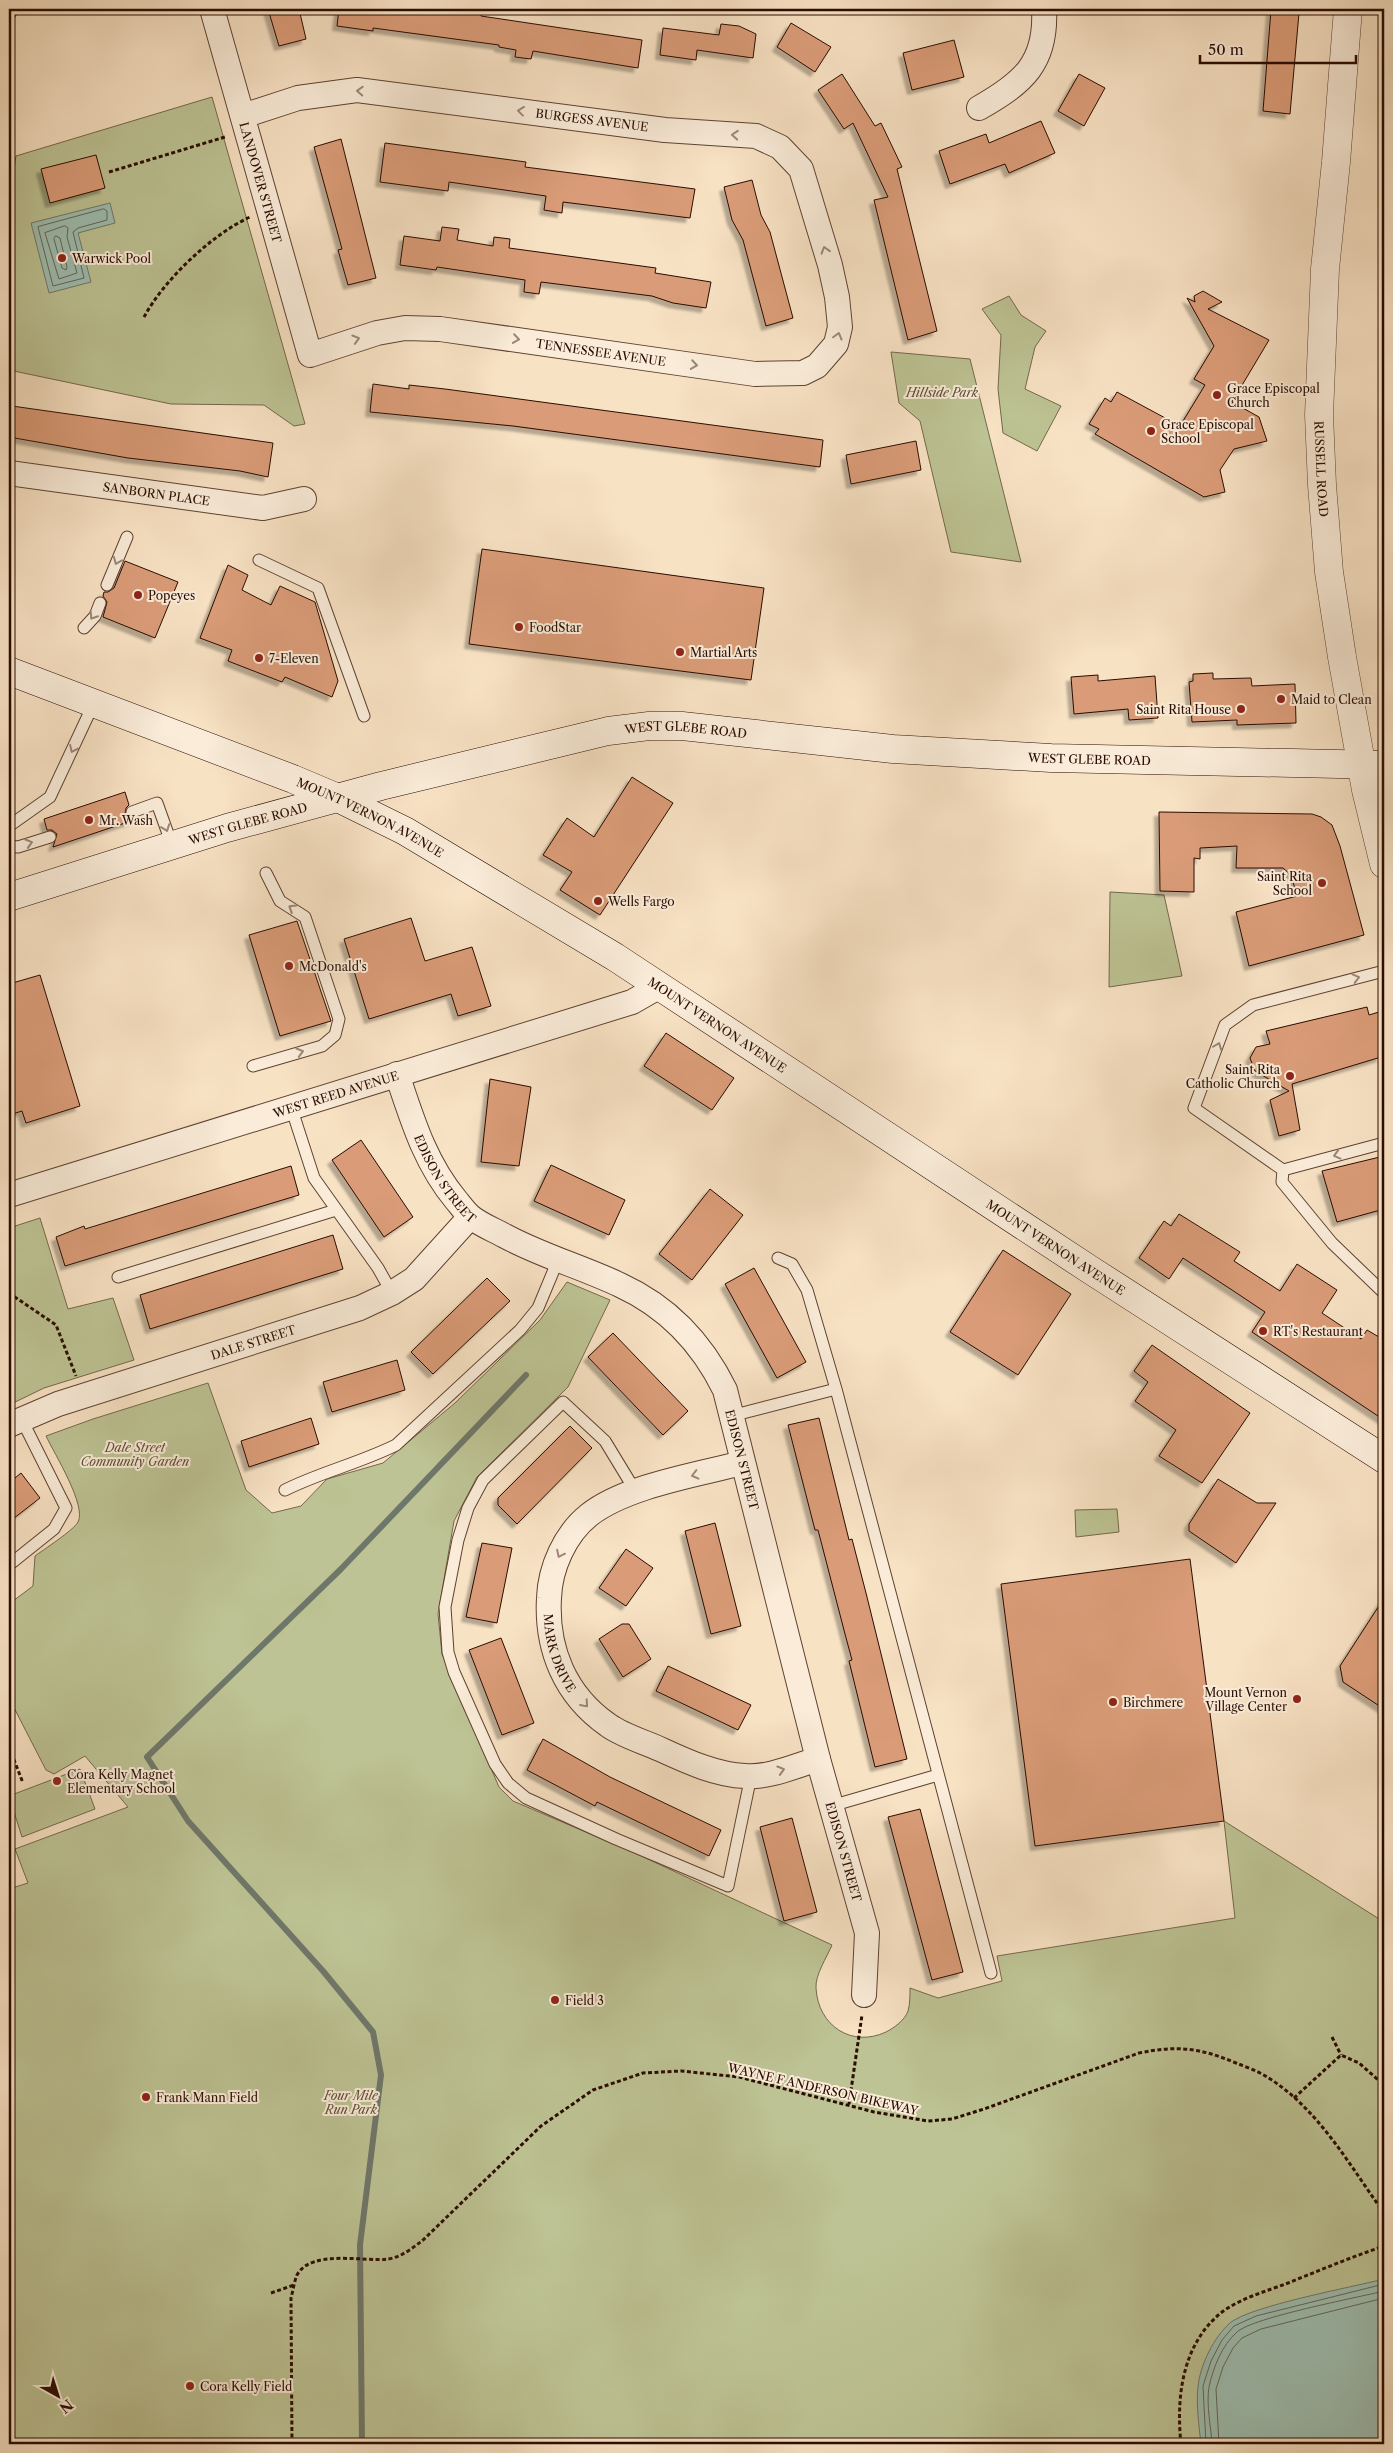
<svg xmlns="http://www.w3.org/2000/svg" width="1393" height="2453" font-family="'Libre Caslon Text',serif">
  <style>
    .green { fill: #bdc394; stroke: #74684a }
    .water { fill: #9dbeb1; stroke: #6f776a }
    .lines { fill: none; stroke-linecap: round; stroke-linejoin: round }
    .shore { stroke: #646558; stroke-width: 1 }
    .stream { stroke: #6f776a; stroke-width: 6 }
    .building { fill: #da9c78; stroke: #2a0c00; filter: url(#shadow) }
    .service-casing { stroke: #5e4231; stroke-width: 13 }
    .minor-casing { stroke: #5e4231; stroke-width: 26 }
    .tertiary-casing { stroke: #5e4231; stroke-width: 29 }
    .secondary-casing { stroke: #2a0c00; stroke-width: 29 }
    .path { stroke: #2a0c00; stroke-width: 3; stroke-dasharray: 4 2.5; stroke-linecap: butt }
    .service { stroke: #faecd9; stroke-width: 11 }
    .minor { stroke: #faecd9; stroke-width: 24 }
    .tertiary { stroke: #faecd9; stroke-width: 28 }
    .secondary { stroke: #faecd9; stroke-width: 28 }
    .oneway { stroke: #9c8777 }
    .poi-dot { fill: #8f2418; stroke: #faecd9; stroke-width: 2 }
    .labels { text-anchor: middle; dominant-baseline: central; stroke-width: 4; stroke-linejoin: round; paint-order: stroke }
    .street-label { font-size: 12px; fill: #2a0c00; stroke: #faecd9 }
    .poi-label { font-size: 12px; fill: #2a0c00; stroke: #faecd9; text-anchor: start }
    .park-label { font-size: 12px; font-style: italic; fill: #5d4c34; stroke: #faecd9 }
  </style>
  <defs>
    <filter id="shadow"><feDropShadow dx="-4.5" dy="4.5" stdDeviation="1" flood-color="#0004"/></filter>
  </defs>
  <rect width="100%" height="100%" fill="#f8e2c4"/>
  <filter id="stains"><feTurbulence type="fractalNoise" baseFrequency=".004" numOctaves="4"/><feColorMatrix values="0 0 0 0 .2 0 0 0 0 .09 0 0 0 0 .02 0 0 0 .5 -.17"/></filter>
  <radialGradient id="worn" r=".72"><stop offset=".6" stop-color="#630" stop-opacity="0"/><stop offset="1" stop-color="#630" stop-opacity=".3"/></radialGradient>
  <!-- green -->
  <path class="green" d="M212,97L305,424L294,426L264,405L171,404L9,370V200L16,156Z
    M1009,296L1021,315L1046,331L1035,347L1025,389L1061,406L1037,451L1003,433L998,389L1001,335L982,309Z
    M891,352L970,359L1021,562L951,552L920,421L899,403Z
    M1110,892L1164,895L1182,976L1109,987Z
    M40,1218L68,1309L113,1298L134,1360L44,1388L9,1405V1228Z
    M567,1282L610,1300L568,1387L477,1477L454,1521L438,1614L442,1654L499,1787L513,1801L635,1853L832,1945C827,1957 815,1975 816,1988C818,2026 852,2048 886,2032C894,2028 905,2020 908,2011C910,2005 910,1995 910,1988L938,1998L1002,1981L997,1956L1235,1918L1224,1821L1384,1922V2444H9V1889L28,1883L15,1849L128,1807L85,1756L54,1774L46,1770L9,1698V1604L33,1586L35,1556C43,1550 74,1530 78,1522C87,1506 54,1453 46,1436L93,1419L208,1383L246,1490L272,1513L301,1506L327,1479L383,1463L455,1403L540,1320Z
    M1117,1509L1119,1532L1076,1537L1075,1510Z
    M80,1769L95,1809L22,1837L9,1796Z"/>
  <!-- water -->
  <path class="water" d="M110,203L115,223L78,233L91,282L49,293L31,223Z
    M1384,2279V2444H1201C1199,2426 1196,2405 1198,2387C1200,2365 1214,2337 1230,2323C1250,2306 1353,2287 1384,2279Z"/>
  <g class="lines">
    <!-- shore -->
    <path class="shore" d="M104,209L107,211V220L78,228L73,232L84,278L53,286L38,227Z
      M65,226L68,228L67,237L77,273L59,279L45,233Z
      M56,236L60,238L67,267L66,270L62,268L54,239Z
      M1206,2444L1203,2386L1211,2361L1222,2340L1234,2326L1256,2316L1384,2284
      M1212,2444C1211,2426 1206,2405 1209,2387C1213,2368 1222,2345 1237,2332C1254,2317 1356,2298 1384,2291
      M1219,2444L1216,2389L1223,2367L1233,2348L1242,2338L1261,2329L1384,2298"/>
    <!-- stream -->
    <path class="stream" d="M362,2444L360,2245L381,2075L373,2032L323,1971L188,1821L147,1757L341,1569L526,1375"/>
  </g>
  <!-- building -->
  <path class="building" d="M268,9H299L306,39L279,46Z
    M339,9H449L482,13L481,16L642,40L638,68L533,51L531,59L515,57L516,50L499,47V45L373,28V31L337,26Z
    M1271,10L1299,13L1290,114L1263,111Z
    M791,23L831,47L815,72L777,47Z
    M721,24L739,26L756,34L753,58L697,50L696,60L660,55L663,28L719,35Z
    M954,40L964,77L912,90L903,53Z
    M842,74L875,126L881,123L902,167L897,169L937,331L908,340L874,200L888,197L853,123L844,129L818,90Z
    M1079,74L1105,88L1084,126L1058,111Z
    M1041,121L1055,153L1009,173L1005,164L950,184L939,151L986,134L989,143Z
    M341,139L376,278L348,285L338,250L342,249L314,147Z
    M385,143L526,162L525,167L695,189L690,218L563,202L562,213L544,210L546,196L449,182L448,191L380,182Z
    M96,155L105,188L50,203L41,169Z
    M752,180L761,215L770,232L793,318L766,326L743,240L732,220L724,187Z
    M442,227L459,229L457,240L493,246L494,237L510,239L509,248L656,268L655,273L711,282L706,308L673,303L652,296L541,282L539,294L524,292L525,280L437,267L436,270L400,265L404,236L440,241Z
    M1203,291L1222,302L1208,309L1269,340L1232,402L1259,417L1267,441L1234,449L1220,470L1225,492L1204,497L1095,434L1099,429L1089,424L1105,398L1111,402L1117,392L1180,426L1205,385L1194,379L1214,346L1187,298L1195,302L1194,296Z
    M373,384L409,389V385L445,389L823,440L820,467L513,426L370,412Z
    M12,406L273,443L268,477L240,471L128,458L9,437Z
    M916,441L921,470L851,484L846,455Z
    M482,549L764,588L751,680L469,644Z
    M125,561L178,582L155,638L103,617L107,602L103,596L104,592H108L114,588Z
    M228,565L248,575L242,590L271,605L280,586L315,602L338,681L332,697L285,677L282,682L228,661L232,650L200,638Z
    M1213,673V679L1251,678L1252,686L1295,684L1296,723L1237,725V720L1192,722L1189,682L1193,681V674Z
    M1098,675V681L1155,676L1158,718L1129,720L1128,709L1074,714L1071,677Z
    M632,777L673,803L600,915L560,890L572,872L543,855L567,818L594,837Z
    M125,792L129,805L126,808L125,814L128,818L134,820L53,847L57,834L52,830H47L44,819Z
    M1159,812L1312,814L1321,817L1332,825L1340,846L1364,935L1249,966L1236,912L1297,896L1291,875L1283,868H1236L1237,846L1200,848V859L1194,858V892L1160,891Z
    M411,918L425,961L472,947L491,1006L458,1016L451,994L369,1019L344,939Z
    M297,921L331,1021L280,1036L249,935Z
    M40,975L80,1106L26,1123L22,1111L9,1115V984Z
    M1367,1007L1369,1015L1379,1012L1384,1032V1043L1379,1045L1381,1057L1292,1084L1300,1130L1279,1136L1270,1100L1289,1091L1255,1071L1250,1058L1256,1047L1270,1044L1266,1031Z
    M666,1033L734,1078L712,1110L644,1066Z
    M490,1079L531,1087L519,1166L481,1162Z
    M361,1140L413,1217L384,1237L332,1160Z
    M1384,1156V1209L1337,1222L1322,1171Z
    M551,1165L625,1200L609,1235L534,1201Z
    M291,1166L299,1195L65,1266L56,1237L84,1226L85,1229Z
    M710,1189L743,1215L692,1280L659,1254Z
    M1179,1214L1240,1252L1234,1261L1280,1291L1297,1264L1337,1290L1322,1313L1361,1339L1367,1330L1384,1340V1420L1252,1332L1265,1312L1232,1290L1183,1258L1169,1279L1139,1258L1164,1221L1171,1226Z
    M333,1235L343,1269L150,1329L140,1295Z
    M1003,1250L1071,1294L1018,1375L950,1332Z
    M754,1268L806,1362L777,1378L725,1284Z
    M487,1278L510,1301L433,1374L411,1352Z
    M613,1333L688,1411L663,1435L588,1357Z
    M1152,1345L1250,1413L1202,1483L1159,1456L1176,1430L1135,1401L1148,1382L1134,1371Z
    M397,1360L405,1390L332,1412L323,1382Z
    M311,1418L319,1444L249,1467L241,1441Z
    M819,1418L849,1540L852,1539L866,1593L907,1759L875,1767L849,1661L852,1660L845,1634L818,1530H815L788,1425Z
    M570,1426L592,1448L517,1524L498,1505V1498Z
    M21,1473L40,1498L9,1522V1483Z
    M1218,1479L1257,1503H1276L1236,1563L1189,1531V1524Z
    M715,1523L741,1626L711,1634L685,1531Z
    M482,1543L512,1548L497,1623L466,1617Z
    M626,1549L653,1568L626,1606L599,1588Z
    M1190,1559L1224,1821L1035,1846L1001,1584Z
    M1384,1598V1709L1343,1682L1340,1666Z
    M622,1624H629L651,1659L623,1677L599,1639Z
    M501,1638L534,1723L502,1735L469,1650Z
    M668,1666L751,1705L738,1730L656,1691Z
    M543,1739L610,1777L721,1830L709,1856L597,1802L595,1806L527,1770Z
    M920,1809L963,1972L932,1980L888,1817Z
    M792,1818L817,1912L784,1921L760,1827Z"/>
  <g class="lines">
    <!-- service casing -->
    <g class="service-casing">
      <path id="service" d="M9,15L13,9
        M259,560L318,588L364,716
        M107,585L127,537
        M84,628L95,616L100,603
        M132,812L157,803L172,845
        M9,826L50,797L93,705
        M9,846L18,847L50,837
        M1384,971L1253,1005L1225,1025L1194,1108L1283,1170L1384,1143
        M253,1066L322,1046L335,1035L339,1019L305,917L280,901L266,873
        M291,1107L314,1178L378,1268L392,1293
        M1283,1170L1282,1182L1332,1243L1384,1293
        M778,1258L792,1264L807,1290L836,1389L991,1973
        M118,1277L336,1210
        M731,1416L836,1389
        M285,1490C321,1472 360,1463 396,1445L520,1330L538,1308L558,1260
        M636,1492L605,1441L563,1402L483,1480L468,1508L458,1540L445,1607L448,1652L454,1672L495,1764L508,1783L526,1798L616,1839L728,1886L751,1776
        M9,1565L54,1529L66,1508L22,1420
        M831,1806L938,1775"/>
    </g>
    <!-- minor casing -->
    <g class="minor-casing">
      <g id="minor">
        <path id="s1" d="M212,9L310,355L377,333L405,328L440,329L755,374L803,373L817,366L836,344L840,327L837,297L830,265L801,169L780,147L756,136L665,130L357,90L298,98L243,116"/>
        <path d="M979,108C1023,83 1047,63 1044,9"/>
        <path id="s2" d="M9,473L263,508L304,499"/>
        <path id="s3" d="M397,1074C412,1119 425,1163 456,1200C461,1206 466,1213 471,1217C481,1225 494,1230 505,1236C542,1256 582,1267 620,1285C668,1307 702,1343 725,1390L818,1759L867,1933L864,1995"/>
        <path id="s4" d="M9,1195L632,1002L660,986"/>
        <path id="s5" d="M9,1425L58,1404L360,1308L392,1293L414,1279L470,1217"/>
        <path id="s6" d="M742,1463C696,1475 626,1486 589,1515C565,1534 550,1568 549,1598C546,1649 565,1695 608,1725C623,1736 645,1742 662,1750C688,1762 717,1775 745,1776C769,1778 795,1766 818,1759"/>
      </g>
    </g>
    <!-- tertiary casing -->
    <g class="tertiary-casing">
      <g id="tertiary">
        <path id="s7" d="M1348,9L1336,162L1325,269L1319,415L1322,485L1329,572L1342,657L1366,790L1384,864"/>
      </g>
    </g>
    <!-- secondary casing -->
    <g class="secondary-casing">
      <g id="secondary">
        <path id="s8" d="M9,671L293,779L338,798L405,831L615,957L1089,1269L1384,1459"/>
        <path id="s9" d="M9,897L227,828L381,786L608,731L649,726H682L893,749L1051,758L1384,765"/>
      </g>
    </g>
    <!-- path -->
    <path class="path" d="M109,172L225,137
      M144,317C164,280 211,235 250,217
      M9,1293L56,1325L76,1376
      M9,1747L23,1783
      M1332,2037L1341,2055
      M1294,2098L1341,2055L1359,2063L1384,2085
      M849,2104L862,2015
      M271,2293L294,2285
      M292,2444L291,2298C293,2291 294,2282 297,2275C311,2249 364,2262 388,2259C402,2257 412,2248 422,2241L541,2126L593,2090L643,2073L681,2071L739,2077L874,2112L928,2121L952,2119L984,2109L1139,2053C1178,2045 1200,2048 1236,2063C1246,2067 1258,2071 1267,2077C1318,2108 1350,2166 1384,2213
      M1181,2444C1176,2397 1182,2344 1222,2312C1241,2298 1267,2291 1288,2283C1320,2270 1352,2257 1384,2246"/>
    <!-- service -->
    <use href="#service" class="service"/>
    <!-- minor -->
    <use href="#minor" class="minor"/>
    <!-- tertiary -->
    <use href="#tertiary" class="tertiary"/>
    <!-- secondary -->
    <use href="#secondary" class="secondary"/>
  </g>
  <!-- one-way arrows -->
  <defs><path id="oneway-chevron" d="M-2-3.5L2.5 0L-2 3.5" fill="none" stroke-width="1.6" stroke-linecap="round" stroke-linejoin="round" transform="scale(1.25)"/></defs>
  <g class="oneway">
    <use href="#oneway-chevron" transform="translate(360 91) rotate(-177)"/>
    <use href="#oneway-chevron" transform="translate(521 111) rotate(-173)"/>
    <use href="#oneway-chevron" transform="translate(735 135) rotate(-176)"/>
    <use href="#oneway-chevron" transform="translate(825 250) rotate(-107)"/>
    <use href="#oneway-chevron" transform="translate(838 336) rotate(-75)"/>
    <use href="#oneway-chevron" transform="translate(356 339) rotate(-17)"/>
    <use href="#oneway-chevron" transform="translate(516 339) rotate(8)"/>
    <use href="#oneway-chevron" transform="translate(694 365) rotate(9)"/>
    <use href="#oneway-chevron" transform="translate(117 561) rotate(113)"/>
    <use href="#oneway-chevron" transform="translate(93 616) rotate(123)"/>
    <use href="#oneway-chevron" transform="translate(73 749) rotate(115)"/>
    <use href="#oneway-chevron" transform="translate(166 828) rotate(70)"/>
    <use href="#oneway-chevron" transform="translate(29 843) rotate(-17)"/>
    <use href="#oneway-chevron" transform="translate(292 908) rotate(-148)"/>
    <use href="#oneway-chevron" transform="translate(1356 978) rotate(-15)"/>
    <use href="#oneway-chevron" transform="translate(1218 1046) rotate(-69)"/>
    <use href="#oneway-chevron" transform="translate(300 1052) rotate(-16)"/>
    <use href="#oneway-chevron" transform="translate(1337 1155) rotate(165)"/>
    <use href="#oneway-chevron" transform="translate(695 1475) rotate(166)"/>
    <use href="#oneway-chevron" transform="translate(560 1554) rotate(116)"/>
    <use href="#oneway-chevron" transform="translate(585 1704) rotate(49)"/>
    <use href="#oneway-chevron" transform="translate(781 1770) rotate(-17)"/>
  </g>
  <!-- markers -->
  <g class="poi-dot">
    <circle cx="62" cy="258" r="5"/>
    <circle cx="1217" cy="395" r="5"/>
    <circle cx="1151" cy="431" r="5"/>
    <circle cx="138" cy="595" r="5"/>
    <circle cx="519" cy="627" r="5"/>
    <circle cx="680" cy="652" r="5"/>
    <circle cx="259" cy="658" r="5"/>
    <circle cx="1281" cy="699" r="5"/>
    <circle cx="1241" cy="709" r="5"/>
    <circle cx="89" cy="820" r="5"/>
    <circle cx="1322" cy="883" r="5"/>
    <circle cx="598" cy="901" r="5"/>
    <circle cx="289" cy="966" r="5"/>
    <circle cx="1290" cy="1076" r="5"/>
    <circle cx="1263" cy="1331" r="5"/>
    <circle cx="1297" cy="1699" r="5"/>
    <circle cx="1113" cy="1702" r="5"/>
    <circle cx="57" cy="1781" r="5"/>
    <circle cx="555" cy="2000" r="5"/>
    <circle cx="146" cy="2097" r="5"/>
    <circle cx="190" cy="2386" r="5"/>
  </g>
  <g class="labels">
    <!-- street labels -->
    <g class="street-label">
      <text transform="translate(592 120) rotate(7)">BURGESS AVENUE</text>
      <text stroke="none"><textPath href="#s1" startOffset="180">LANDOVER STREET</textPath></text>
      <text stroke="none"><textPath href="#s1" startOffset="656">TENNESSEE AVENUE</textPath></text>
      <text stroke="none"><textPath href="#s7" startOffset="461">RUSSELL ROAD</textPath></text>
      <text stroke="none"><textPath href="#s2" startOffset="149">SANBORN PLACE</textPath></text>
      <text stroke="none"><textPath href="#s9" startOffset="700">WEST GLEBE ROAD</textPath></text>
      <text stroke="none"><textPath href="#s9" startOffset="1105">WEST GLEBE ROAD</textPath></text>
      <text stroke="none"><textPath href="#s8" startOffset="390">MOUNT VERNON AVENUE</textPath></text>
      <text stroke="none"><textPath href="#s9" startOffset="250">WEST GLEBE ROAD</textPath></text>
      <text stroke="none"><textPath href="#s8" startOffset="795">MOUNT VERNON AVENUE</textPath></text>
      <text stroke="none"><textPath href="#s4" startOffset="342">WEST REED AVENUE</textPath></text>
      <text stroke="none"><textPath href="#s3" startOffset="116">EDISON STREET</textPath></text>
      <text stroke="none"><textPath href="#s8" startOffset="1200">MOUNT VERNON AVENUE</textPath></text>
      <text stroke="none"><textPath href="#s5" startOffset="258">DALE STREET</textPath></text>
      <text stroke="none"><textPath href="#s3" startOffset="550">EDISON STREET</textPath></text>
      <text stroke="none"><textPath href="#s6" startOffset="314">MARK DRIVE</textPath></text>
      <text stroke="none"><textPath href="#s3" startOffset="955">EDISON STREET</textPath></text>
      <text transform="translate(823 2089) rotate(13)">WAYNE F ANDERSON BIKEWAY</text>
    </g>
    <!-- poi labels -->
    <g class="poi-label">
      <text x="72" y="258">Warwick Pool</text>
      <text x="1227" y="388">Grace Episcopal<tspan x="1227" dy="14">Church</tspan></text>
      <text x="1161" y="424">Grace Episcopal<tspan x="1161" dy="14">School</tspan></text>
      <text x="148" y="595">Popeyes</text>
      <text x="529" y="627">FoodStar</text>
      <text x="690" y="652">Martial Arts</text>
      <text x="269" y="658">7-Eleven</text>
      <text x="1291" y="699">Maid to Clean</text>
      <text x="1231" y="709" text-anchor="end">Saint Rita House</text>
      <text x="99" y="820">Mr. Wash</text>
      <text x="1312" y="876" text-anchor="end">Saint Rita<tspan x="1312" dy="14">School</tspan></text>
      <text x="608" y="901">Wells Fargo</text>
      <text x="299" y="966">McDonald's</text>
      <text x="1280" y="1069" text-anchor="end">Saint Rita<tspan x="1280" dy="14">Catholic Church</tspan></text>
      <text x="1273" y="1331">RT's Restaurant</text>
      <text x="1287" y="1692" text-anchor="end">Mount Vernon<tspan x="1287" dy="14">Village Center</tspan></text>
      <text x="1123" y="1702">Birchmere</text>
      <text x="67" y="1774">Cora Kelly Magnet<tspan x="67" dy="14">Elementary School</tspan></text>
      <text x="565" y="2000">Field 3</text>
      <text x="156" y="2097">Frank Mann Field</text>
      <text x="200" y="2386">Cora Kelly Field</text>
    </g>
    <!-- park labels -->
    <g class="park-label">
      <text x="942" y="392">Hillside Park</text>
      <text x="135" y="1447">Dale Street<tspan x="135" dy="14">Community Garden</tspan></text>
      <text x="351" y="2095">Four Mile<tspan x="351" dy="14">Run Park</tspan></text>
    </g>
  </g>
  <!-- margin -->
  <rect width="1393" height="2453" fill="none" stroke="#f8e2c4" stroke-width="30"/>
  <rect x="10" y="10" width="1373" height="2433" fill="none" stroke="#2a0c00" stroke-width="2.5"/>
  <rect x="15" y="15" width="1363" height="2423" fill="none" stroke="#2a0c00"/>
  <!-- north arrow -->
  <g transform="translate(58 2396) rotate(141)" stroke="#faecd9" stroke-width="4" paint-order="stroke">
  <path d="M0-4L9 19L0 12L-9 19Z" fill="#2a0c00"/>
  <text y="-8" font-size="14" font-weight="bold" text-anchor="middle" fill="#2a0c00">N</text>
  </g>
  <!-- scale -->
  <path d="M1200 55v8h156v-8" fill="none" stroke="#2a0c00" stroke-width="2.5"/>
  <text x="1208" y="55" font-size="15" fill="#2a0c00" stroke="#faecd9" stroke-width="4" paint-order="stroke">50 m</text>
  <rect width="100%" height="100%" filter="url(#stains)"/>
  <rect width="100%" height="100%" fill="url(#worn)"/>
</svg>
